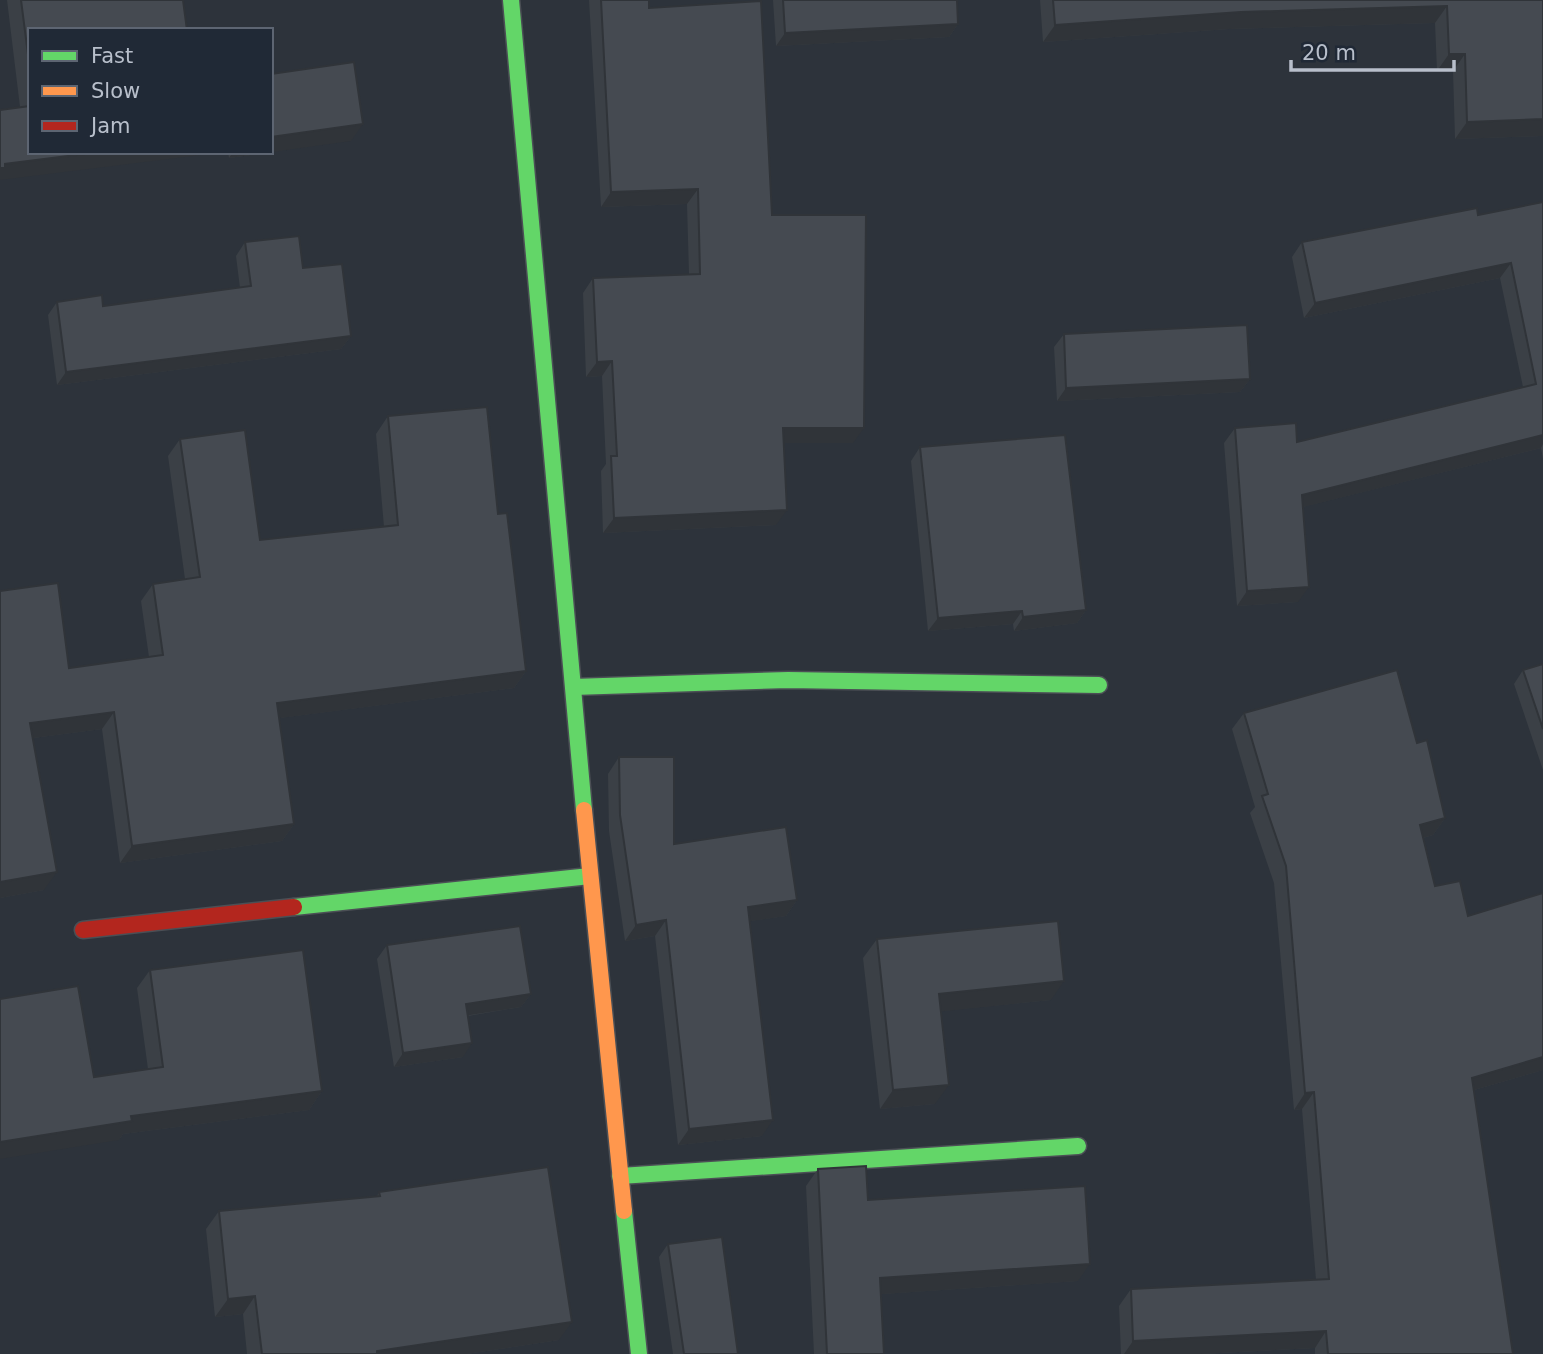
<svg xmlns="http://www.w3.org/2000/svg" width="1543" height="1354" font-family="'DejaVu Sans',sans-serif">
  <style>
    .lines { fill: none; stroke-linecap: round; stroke-linejoin: round }
    .fast-casing { stroke: #4b4f55; stroke-width: 19 }
    .slow-casing { stroke: #4b4f55; stroke-width: 19 }
    .jam-casing { stroke: #4b4f55; stroke-width: 19 }
    .fast { stroke: #63d668; stroke-width: 16 }
    .slow { stroke: #ff974d; stroke-width: 16 }
    .jam { stroke: #b3261e; stroke-width: 16 }
    .wall { fill: #3b4046 }
    .shaded-wall { fill: #303439 }
    .building { fill: #454a51; stroke: #303439; stroke-width: 2 }
  </style>
  <rect width="100%" height="100%" fill="#2d333b"/>
  <g class="lines">
    <!-- fast casing -->
    <g class="fast-casing">
      <path id="fast" d="M511,0L584,810
        M573,687L788,680L1099,685
        M294,907L590,876
        M620,1176L1078,1146
        M624,1211L639,1354"/>
    </g>
    <!-- slow casing -->
    <g class="slow-casing">
      <path id="slow" d="M584,810L624,1211"/>
    </g>
    <!-- jam casing -->
    <g class="jam-casing">
      <path id="jam" d="M83,930L294,907"/>
    </g>
    <!-- fast -->
    <use href="#fast" class="fast"/>
    <!-- slow -->
    <use href="#slow" class="slow"/>
    <!-- jam -->
    <use href="#jam" class="jam"/>
  </g>
  <!-- wall -->
  <path class="wall" d="M7,0H183L30,30V152L20,107Z
    M589,0H649V8L772,215L853,443H784L776,525L603,533L601,471L606,464L602,376L586,377L583,293L593,278L689,274L687,204L601,207Z
    M773,0H957L958,24L949,37L776,46Z
    M1040,0H1543V136L1455,139L1453,71H1437L1435,23L1229,29L1043,42Z
    M351,141L229,158L228,152H271Z
    M1543,202V459L1541,448L1302,507L1298,602L1237,606L1224,443L1235,428L1297,442L1523,387L1500,278L1304,318L1292,257L1302,242L1478,215Z
    M245,242L303,268L351,336L341,349L57,385L48,315L57,302L103,306L240,288L236,256Z
    M1064,334L1250,379L1240,392L1057,401L1054,347Z
    M388,416L498,514L526,671L514,688L279,718L294,824L282,841L120,863L102,729L33,738L44,890L0,898V591L69,668L149,657L141,601L153,584L185,579L168,456L180,439L260,540L384,527L376,434Z
    M920,447L1086,610L1077,623L1014,631L1013,624L928,631L911,461Z
    M1543,664V770L1514,684L1523,670Z
    M1244,713L1417,743L1445,818L1433,835L1423,838L1435,886L1468,916L1543,1070L1474,1090L1513,1354H1315V1348L1201,1354H1121L1119,1306L1131,1289L1316,1280L1302,1109L1294,1110L1274,883L1250,813L1255,807L1232,729Z
    M619,757L674,844L797,900L786,916L750,921L762,1136L678,1145L655,936L625,941L609,831L608,774Z
    M877,939L1051,1000L941,1011L935,1104L880,1109L863,958Z
    M387,945L531,994L521,1007L468,1016L463,1057L394,1067L377,959Z
    M150,970L322,1091L309,1110L123,1134L119,1140L148,1069L137,988Z
    M818,1169L868,1200L1078,1281L881,1294L884,1354H814L806,1186Z
    M379,1192L559,1340L466,1354H247L243,1314L215,1317L206,1229L219,1211L377,1196Z
    M668,1244L738,1354H673L659,1257Z"/>
  <!-- shaded-wall -->
  <path class="shaded-wall" d="M1447,6L1435,23L1229,29L1043,42L1055,25L1241,12Z
    M958,24L949,37L776,46L785,33Z
    M1449,54H1465L1453,71H1437Z
    M1543,119V136L1455,139L1467,122Z
    M363,124L351,141L229,158L233,152H271V137Z
    M100,152H225L0,180V168L5,164Z
    M698,189L687,204L601,207L611,192Z
    M1511,263L1500,278L1304,318L1315,303Z
    M351,336L341,349L57,385L66,372Z
    M612,361L602,376L586,377L597,362Z
    M1250,379L1240,392L1057,401L1066,388Z
    M783,428H864L853,443H773Z
    M1543,435V444L1541,448L1291,510L1302,495Z
    M787,510L776,525L603,533L614,518Z
    M1309,587L1298,602L1237,606L1247,591Z
    M1086,610L1077,623L1014,631L1023,617Z
    M1022,611L1013,624L928,631L938,618Z
    M526,671L514,688L265,720L277,703Z
    M114,712L102,729L18,740L30,723Z
    M1445,818L1433,835L1408,842L1420,825Z
    M294,824L282,841L120,863L132,846Z
    M57,872L44,890L0,898V882Z
    M797,900L786,916L737,923L748,907Z
    M666,920L655,936L625,941L636,925Z
    M1064,981L1051,1000L925,1013L939,994Z
    M531,994L521,1007L457,1017L466,1004Z
    M472,1043L463,1057L394,1067L403,1053Z
    M1543,1057V1070L1460,1094L1472,1078Z
    M949,1085L935,1104L880,1109L893,1090Z
    M322,1091L309,1110L123,1134L119,1140L0,1159V1142L131,1116Z
    M1314,1092L1302,1109L1294,1110L1305,1093Z
    M773,1120L762,1136L678,1145L689,1129Z
    M1090,1264L1078,1281L868,1295L880,1278Z
    M255,1296L243,1314L215,1317L228,1299Z
    M572,1322L559,1340L466,1354H375L377,1351Z
    M1326,1331L1315,1348L1201,1354H1124L1133,1341Z"/>
  <!-- building -->
  <path class="building" d="M21,0H183L187,30H30V70Z
    M601,0H649V8L761,1L772,215H866L864,428H783L787,510L614,518L611,456H617L612,361L597,362L593,278L700,274L698,189L611,192Z
    M783,0H957L958,24L785,33Z
    M1053,0H1543V119L1467,122L1465,54H1449L1447,6L1241,12L1055,25Z
    M354,62L363,124L271,137V74Z
    M30,106V152H100L5,164V168H0V110Z
    M1543,202V435L1302,495L1309,587L1247,591L1235,428L1296,423L1297,442L1536,384L1511,263L1315,303L1302,242L1477,208L1478,215Z
    M299,236L303,268L342,264L351,336L66,372L57,302L102,295L103,306L251,286L245,242Z
    M1247,325L1250,379L1066,388L1064,334Z
    M487,407L498,514L507,513L526,671L277,703L294,824L132,846L114,712L30,723L57,872L0,882V591L58,583L69,668L163,655L153,584L200,577L180,439L245,430L260,540L398,525L388,416Z
    M1065,435L1086,610L1023,617L1022,611L938,618L920,447Z
    M1543,664V729L1523,670Z
    M1397,670L1417,743L1427,740L1445,818L1420,825L1435,886L1460,881L1468,916L1543,893V1057L1472,1078L1513,1354H1328L1326,1331L1133,1341L1131,1289L1329,1279L1314,1092L1305,1093L1286,866L1262,796L1268,794L1244,713Z
    M619,757H674V844L786,827L797,900L748,907L773,1120L689,1129L666,920L636,925L620,815Z
    M1058,921L1064,981L939,994L949,1085L893,1090L877,939Z
    M520,926L531,994L466,1004L472,1043L403,1053L387,945Z
    M303,950L322,1091L131,1116L132,1121L0,1142V999L78,986L94,1077L163,1067L150,970Z
    M866,1166L868,1200L1085,1186L1090,1264L880,1278L884,1354H827L818,1169Z
    M548,1167L572,1322L377,1351V1354H262L255,1296L228,1299L219,1211L380,1196L379,1192Z
    M722,1237L738,1354H684L668,1244Z"/>
  <!-- legend -->
  <rect x="28" y="28" width="245" height="126" fill="#202936" stroke="#5d6572" stroke-width="2"/>
  <rect x="42" y="51" width="35" height="10" fill="#63d668" stroke="#5d6572" stroke-width="2"/>
  <text x="91" y="63" font-size="21" fill="#b8bfcb">Fast</text>
  <rect x="42" y="86" width="35" height="10" fill="#ff974d" stroke="#5d6572" stroke-width="2"/>
  <text x="91" y="98" font-size="21" fill="#b8bfcb">Slow</text>
  <rect x="42" y="121" width="35" height="10" fill="#b3261e" stroke="#5d6572" stroke-width="2"/>
  <text x="91" y="133" font-size="21" fill="#b8bfcb">Jam</text>
  <!-- scale -->
  <path d="M1291 60v10h163v-10" fill="none" stroke="#b8bfcb" stroke-width="3.5"/>
  <text x="1302" y="60" font-size="21" fill="#b8bfcb" stroke="#202936" stroke-width="5" paint-order="stroke">20 m</text>
</svg>
